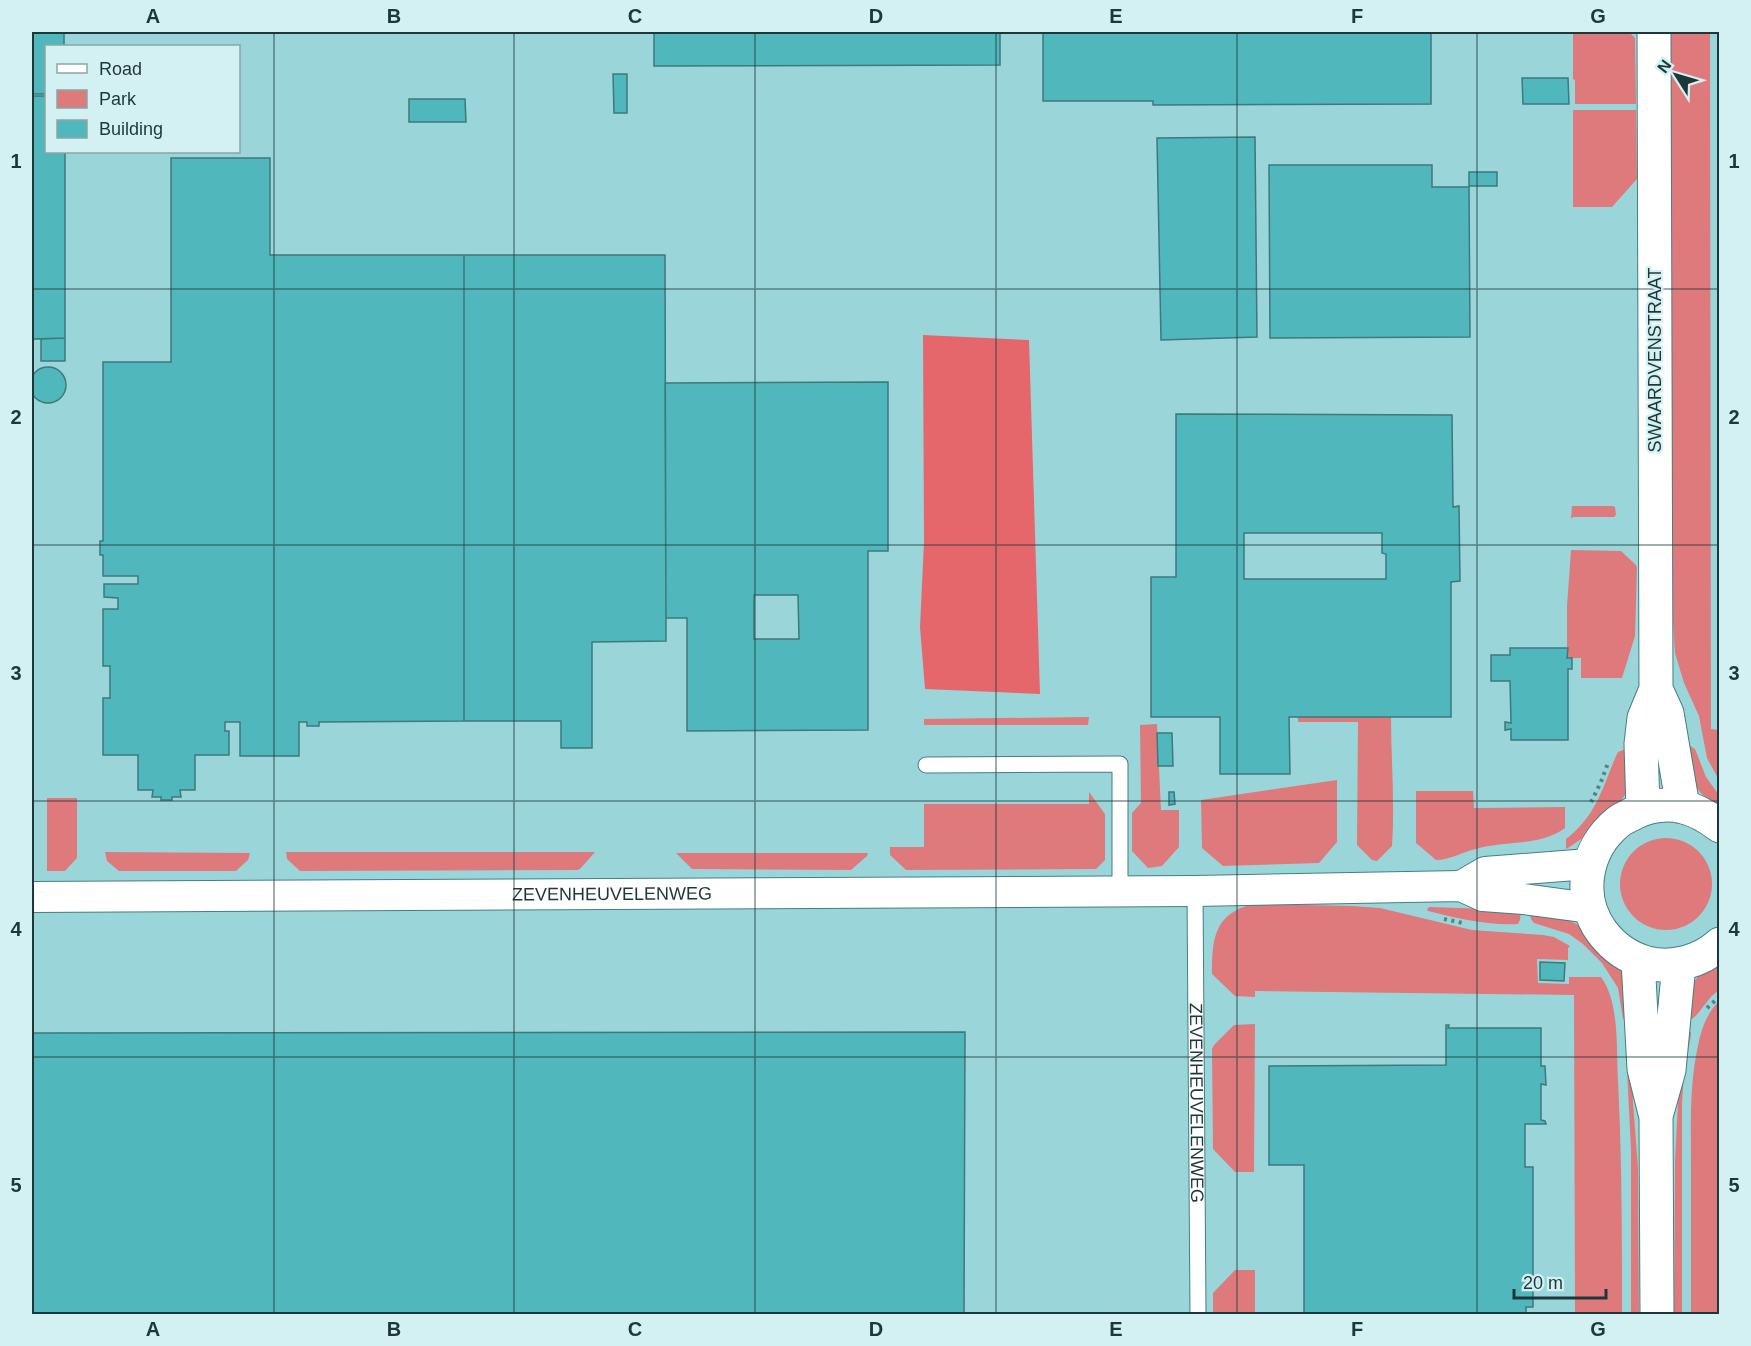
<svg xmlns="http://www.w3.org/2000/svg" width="1751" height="1346" font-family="Arial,sans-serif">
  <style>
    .green { fill: #de7a7c }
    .forest { fill: #e5676c }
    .building { fill: #50b7bc; stroke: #3e797b; stroke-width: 1.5; fill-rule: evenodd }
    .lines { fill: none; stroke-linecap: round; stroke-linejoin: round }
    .lane-casing { stroke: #447f81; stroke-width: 17 }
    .street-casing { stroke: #447f81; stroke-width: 32 }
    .secondary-casing { stroke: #447f81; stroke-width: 35 }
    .path { stroke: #588183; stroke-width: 4; stroke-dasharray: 3 4.5; stroke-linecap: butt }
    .lane { stroke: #fff; stroke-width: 15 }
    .street { stroke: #fff; stroke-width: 30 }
    .secondary { stroke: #fff; stroke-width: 33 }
    .grid { fill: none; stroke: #1e3738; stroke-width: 1.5; stroke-opacity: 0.55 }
    .labels { text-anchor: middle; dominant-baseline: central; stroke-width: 4.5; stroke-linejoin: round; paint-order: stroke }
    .street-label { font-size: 18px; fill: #1e3738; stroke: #d3f0f2 }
    .neatline { fill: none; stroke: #1e3738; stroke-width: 2 }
    .grid-label { font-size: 20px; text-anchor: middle; font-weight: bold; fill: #1e3738 }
  </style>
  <rect width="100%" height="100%" fill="#9ad6d9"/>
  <!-- green -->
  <path class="green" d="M1573,32H1629L1635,38L1636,104H1575V80L1573,79Z
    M1669,32H1710L1711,729L1719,730V780L1707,758L1699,716L1684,683L1675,653L1670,578Z
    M1573,110H1636L1637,179L1612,207H1573Z
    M1572,506H1613L1615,507L1616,515L1614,517H1573L1571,519Z
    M1571,550L1621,551L1636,565L1637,568L1635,636L1622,678H1581V658H1567V606Z
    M1089,717L1088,725H924V719Z
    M1298,717H1391C1391,760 1395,803 1392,846L1377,861L1372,860L1357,845L1358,722H1298Z
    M1157,724L1161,810H1179V847L1162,866L1148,868L1132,851V813L1141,803L1140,725Z
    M1686,743L1695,749L1706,777L1719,795V809C1689,786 1692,779 1686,743Z
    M1626,749C1626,761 1630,775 1628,787C1625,805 1582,841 1566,849V839C1596,816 1602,789 1616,756L1618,752Z
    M1337,780V842L1319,863L1223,866L1202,848L1201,800Z
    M1416,791H1473L1474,808L1565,807V828C1539,847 1506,840 1476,849C1462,852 1450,860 1436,860L1416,843Z
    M1089,792L1105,814V860L1096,869L906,870L890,855V847H924V804H1089Z
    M47,798H77V858L65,871H47Z
    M1620 884a46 46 0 1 1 92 0a46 46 0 1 1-92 0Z
    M105,852L250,853L248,860L236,871H119L107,861Z
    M286,852H595L580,869L577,870L300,871L287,859Z
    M676,853H868L867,856L851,870L692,869Z
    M1255,904L1352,906L1380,908L1472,930L1543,935L1554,937L1570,946L1568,948V960L1537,959L1538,983L1569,984V977H1601C1620,1003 1616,1049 1618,1080C1622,1158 1622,1236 1622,1314H1575L1574,995L1255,991V997L1235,996L1212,974C1212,939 1214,912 1255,904Z
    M1429,907L1521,910L1520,920L1518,924C1490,926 1455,918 1428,911L1427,909Z
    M1529,910C1547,914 1565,916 1581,927L1621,969L1624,975L1630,1021L1623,1019L1618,988L1602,963L1583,944L1569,934L1534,923L1531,919Z
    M1719,959V990C1706,999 1701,1014 1689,1021C1692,984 1687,982 1719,959Z
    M1719,1001V1314H1691C1691,1266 1691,1217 1691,1168C1691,1128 1689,1086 1698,1046C1701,1029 1707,1013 1719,1001Z
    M1255,1024L1254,1172H1235L1213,1149L1212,1049L1214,1045L1234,1025Z
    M1625,1029H1630L1633,1102L1638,1168L1639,1314H1631V1150Z
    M1687,1030L1691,1032V1035L1684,1072L1682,1103V1314H1674L1675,1160L1679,1084Z
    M1235,1270H1255V1314H1213V1293Z"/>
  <!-- forest -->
  <path class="forest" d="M923,335L1029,340L1040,694L925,689L920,627L924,542Z"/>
  <!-- building -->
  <path class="building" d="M32,32H64V46H46V94H32Z
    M654,32H1000V65L654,66Z
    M1043,32H1431V104L1153,105V101H1043Z
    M613,74H627V113H614Z
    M1522,78H1568L1569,104H1523Z
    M32,96H46V152H65V338L32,339Z
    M409,99H465L466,122H409Z
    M1255,137L1257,337L1161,340L1157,138Z
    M171,158H270V255H464V721L319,722V726H307V722H299V756H240V722H225V731H229V755H195V790H180L181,797H172V800H161V797H152L153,790H138V755H103V698H110V666H103V609H118V598L104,597V584H138V576H103V555H100V541H103V362H171Z
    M1269,165H1432V187H1469L1470,337L1270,338Z
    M1469,172H1497V186H1469Z
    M464,255H665L666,641L592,642V748H561V721H464Z
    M65,338V361H41V339Z
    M30 385a18 18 0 1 1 36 0a18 18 0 1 1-36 0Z
    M888,382V551H868V730L687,731V618H666L665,383ZM754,595H798L799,639H754Z
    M1176,414L1452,415L1453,507L1459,506L1460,581L1451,582V717H1289L1290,774H1220V717H1151V577H1176ZM1244,533H1382V553L1386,554V579H1244Z
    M1510,648H1568L1567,658H1572V669H1568V740H1511V729L1505,730V722L1511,723L1510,681H1491V655H1510Z
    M1157,733H1172L1173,766H1158Z
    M1169,792H1174L1175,804L1169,805Z
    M1540,962L1565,963L1564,981L1540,980Z
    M1446,1025H1449L1448,1028H1541V1066H1545L1546,1085L1541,1084V1120L1545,1121L1546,1124H1525V1167H1533V1307H1526V1314H1304V1165H1269V1066L1446,1065Z
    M965,1032L964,1314H32V1033Z"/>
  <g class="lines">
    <!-- lane casing -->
    <g class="lane-casing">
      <g id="lane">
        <path d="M926,765L1120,764V891"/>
        <path id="s1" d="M1195,891L1198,1314"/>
      </g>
    </g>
    <!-- street casing -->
    <g class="street-casing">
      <g id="street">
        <path d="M1461,886L1485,872L1589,864"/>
        <path id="s2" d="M32,897L1195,891L1461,886L1483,896L1524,899L1590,908"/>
      </g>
    </g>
    <!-- secondary casing -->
    <g class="secondary-casing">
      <path id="secondary" d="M1656,689L1667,713L1683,807
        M1643,809L1641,744L1644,718L1656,689L1654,32
        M1720,826C1708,817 1697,810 1683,807C1667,803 1649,806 1634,813C1629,816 1623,818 1618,822C1585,849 1576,897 1602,932C1614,948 1629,958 1647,963C1672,969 1700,962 1720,944
        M1638,960L1644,1069L1656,1117L1657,1314
        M1656,1116L1669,1070L1679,964"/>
    </g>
    <!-- path -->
    <path class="path" d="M1591,802L1601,782L1608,763
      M1444,919L1463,923
      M1707,1008L1720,996"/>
    <!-- lane -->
    <use href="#lane" class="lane"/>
    <!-- street -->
    <use href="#street" class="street"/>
    <!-- secondary -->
    <use href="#secondary" class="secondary"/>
  </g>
  <!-- grid -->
  <path class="grid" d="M274,32V1314M514,32V1314M755,32V1314M996,32V1314M1237,32V1314M1477,32V1314M32,289H1720M32,545H1720M32,801H1720M32,1057H1720"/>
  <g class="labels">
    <!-- street labels -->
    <g class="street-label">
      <text transform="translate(1655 360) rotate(-90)">SWAARDVENSTRAAT</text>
      <text stroke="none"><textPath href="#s2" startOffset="580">ZEVENHEUVELENWEG</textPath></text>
      <text stroke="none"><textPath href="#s1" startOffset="212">ZEVENHEUVELENWEG</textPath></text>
    </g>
  </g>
  <!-- border -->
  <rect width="1751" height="1346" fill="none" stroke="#d3f0f2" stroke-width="66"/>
  <!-- legend -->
  <rect x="45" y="45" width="195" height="108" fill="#d3f0f2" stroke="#8ba6a8" stroke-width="1.5"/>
  <rect x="57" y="64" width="30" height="9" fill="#ffffff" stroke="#8ba6a8" stroke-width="1.5"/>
  <text x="99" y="75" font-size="18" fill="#1e3738">Road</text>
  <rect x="57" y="90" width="30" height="18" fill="#de7a7c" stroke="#8ba6a8" stroke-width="1.5"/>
  <text x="99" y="105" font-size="18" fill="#1e3738">Park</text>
  <rect x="57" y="120" width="30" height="18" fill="#50b7bc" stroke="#8ba6a8" stroke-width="1.5"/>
  <text x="99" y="135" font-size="18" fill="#1e3738">Building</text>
  <!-- north arrow -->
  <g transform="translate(1676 75) rotate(307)" stroke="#d3f0f2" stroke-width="4.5" paint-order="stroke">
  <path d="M0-4.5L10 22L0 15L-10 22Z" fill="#1e3738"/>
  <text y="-9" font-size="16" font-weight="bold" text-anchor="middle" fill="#1e3738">N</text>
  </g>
  <!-- scale -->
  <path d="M1514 1289v9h92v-9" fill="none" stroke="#1e3738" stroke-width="3"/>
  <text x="1523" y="1289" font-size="18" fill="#1e3738" stroke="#d3f0f2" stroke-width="4.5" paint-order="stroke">20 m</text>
  <rect x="33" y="33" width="1685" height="1280" class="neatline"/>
  <g class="grid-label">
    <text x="153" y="23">A</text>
    <text x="394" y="23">B</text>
    <text x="635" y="23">C</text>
    <text x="876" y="23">D</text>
    <text x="1116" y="23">E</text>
    <text x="1357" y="23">F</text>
    <text x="1598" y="23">G</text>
    <text x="16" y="168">1</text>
    <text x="1734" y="168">1</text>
    <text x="16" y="424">2</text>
    <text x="1734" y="424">2</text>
    <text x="16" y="680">3</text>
    <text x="1734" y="680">3</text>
    <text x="16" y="936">4</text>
    <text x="1734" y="936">4</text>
    <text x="16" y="1192">5</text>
    <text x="1734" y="1192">5</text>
    <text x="153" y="1336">A</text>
    <text x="394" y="1336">B</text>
    <text x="635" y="1336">C</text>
    <text x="876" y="1336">D</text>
    <text x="1116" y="1336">E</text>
    <text x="1357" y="1336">F</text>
    <text x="1598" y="1336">G</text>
  </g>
</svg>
